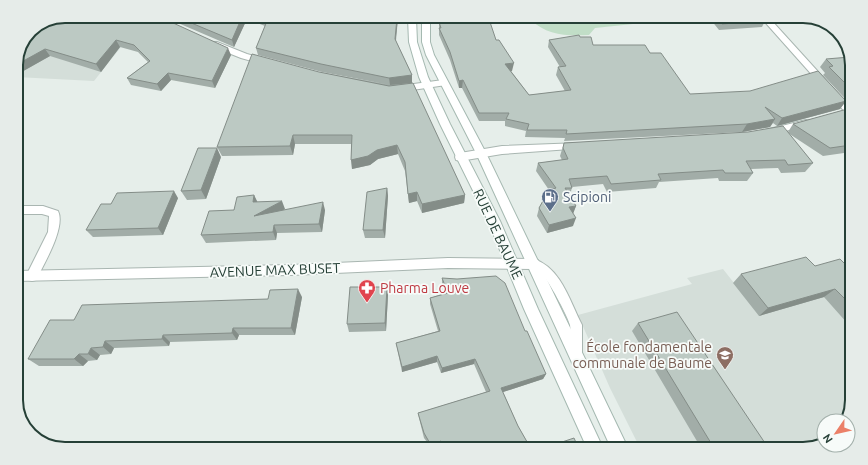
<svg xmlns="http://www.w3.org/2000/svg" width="868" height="465" font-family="Ubuntu,sans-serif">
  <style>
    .built { fill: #d4ded9 }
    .green { fill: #c1dec7 }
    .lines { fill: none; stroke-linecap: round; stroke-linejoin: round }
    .lane-casing { stroke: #a9b6b1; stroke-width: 2 }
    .street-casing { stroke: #a9b6b1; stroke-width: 2 }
    .secondary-casing { stroke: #a5b9b1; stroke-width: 2 }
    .lane { fill: #fff; fill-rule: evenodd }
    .street { fill: #fff; fill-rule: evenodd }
    .secondary { fill: #fff; fill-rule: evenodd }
    .wall { fill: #a2ada8 }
    .shaded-wall { fill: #848d88 }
    .building { fill: #bcc9c3; stroke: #848d88 }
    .labels { text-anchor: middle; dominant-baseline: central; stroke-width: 3.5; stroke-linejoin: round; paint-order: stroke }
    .service-label { font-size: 14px; fill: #4e5e75; stroke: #f7fbf9; text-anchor: start }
    .street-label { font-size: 14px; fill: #264037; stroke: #f7fbf9 }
    .health-label { font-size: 14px; fill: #be3a42; stroke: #f7fbf9; text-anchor: start }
    .education-label { font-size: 14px; fill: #785e54; stroke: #f7fbf9; text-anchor: end }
    .rim { fill: none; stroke: #264037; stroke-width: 2 }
  </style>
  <rect width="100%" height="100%" fill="#e6eeea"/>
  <!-- built -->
  <path class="built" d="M141,22L94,81L16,77V62Z
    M723,269L734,283L849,287L847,421H824V443L803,449L640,448L610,388L578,315L692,284L687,278Z"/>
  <!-- green -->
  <path class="green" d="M530,19L642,20L633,24L595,28L589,35C567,36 547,36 530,19Z"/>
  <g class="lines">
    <!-- lane casing -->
    <g class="lane-casing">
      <path id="lane" d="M764,21H772L851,108V113H846Z
        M16,206H43L58,211C66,227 44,264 36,280L32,281L28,280L26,276L48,232L49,216L42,214H16Z
        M534,259C560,268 569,298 580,321L582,325V352L580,356L575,358L570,356C566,346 572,336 570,325C568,317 551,285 545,278C540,272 532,271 528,264L530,261Z"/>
    </g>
    <!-- street casing -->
    <g class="street-casing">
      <path id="street" d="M211,42H217L247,54L269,60L270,62L266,65L241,58L211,46L210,44Z
        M443,80L446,81L448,83L446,85L399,92L394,89L399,86Z
        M806,120L809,121L811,123L809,125L769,135L764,132L765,130Z
        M580,143L584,144L585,146L584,148L502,154L460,161L456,160L455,157L456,154L460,153L502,146Z
        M448,258L534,259L538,260L540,264L538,268L534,269L448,268L290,275L16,281V271L290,265Z"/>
    </g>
    <!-- secondary casing -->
    <g class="secondary-casing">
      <path id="secondary" d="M408,18H416L417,42L428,77L450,124L500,221L538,309L603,448H587L524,309L488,221L440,124L419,77L409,42Z
        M422,18H430V42L434,55L486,153L628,448H611L476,153L426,55L422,42Z"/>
    </g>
    <!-- lane -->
    <use href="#lane" class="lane"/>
    <!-- street -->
    <use href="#street" class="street"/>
    <!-- secondary -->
    <use href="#secondary" class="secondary"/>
  </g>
  <!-- wall -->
  <path class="wall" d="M65,16L231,55L215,88L171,80L161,91L131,85L127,78L148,62L138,52L120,47L101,72L50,56L18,74H16V62Z
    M164,17L398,18L396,41L412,75V83L465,195L464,203L422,213L417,201L409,203L405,171L398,154L378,159L370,165L352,169L351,144H295L293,155L222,156L217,147L319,72L390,85L322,72L258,55L256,48L265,26L247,19L234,47Z
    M711,20L765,21L762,27L719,30Z
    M439,22L496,40L512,71H511L529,95L565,91L556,75L558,67H560L548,47L549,40L580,37L593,45L650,53L690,94L846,101L840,109L777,126L773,123L770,127L742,132L564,141L565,138L525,137L526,131L505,126V121H479L462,88H459L450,60L439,35Z
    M826,59L852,62L851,105L823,75L825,73L820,67Z
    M851,108V152L823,156L788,133L813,163L805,172L781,173L778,168L751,169L753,173L747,181H719L718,178L659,182L656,188L607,192L603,184L572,187L570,196L576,206L573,213V226L547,233L537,216L539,208L549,190L536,171L538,163L562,160L560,156L564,143L788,132L793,124Z
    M221,157L206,199L187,200L181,191Z
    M387,188L388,196L385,238H365L363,230Z
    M254,195L257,202L285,209L283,210H325L322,232L277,233L276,240L206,243L201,235L234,210Z
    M178,198L163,235L93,237L86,230L111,204Z
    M815,266L849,268L848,324L824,297L759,316L733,283L741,274Z
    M442,278L525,331L546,374L543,379L503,392L518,426L530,447H442L441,445L438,447L430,446L424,438L419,418L418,413L486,392L474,364L441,373L437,362L402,372L396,343L438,331L430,304V298L445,293L442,284Z
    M388,295L386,331L349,332L347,324Z
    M302,297L295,335H239L237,340L170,342L169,346L114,348L111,354L100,355L97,360L88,361L83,366H39L28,359L74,320L268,299Z
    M638,323L769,449L701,448L632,331Z"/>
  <!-- shaded-wall -->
  <path class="shaded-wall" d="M242,17H247V19L234,47L232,40Z
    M397,18H398L395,46V39Z
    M116,40L120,47L101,72L96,64Z
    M228,48L231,55L215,88L212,81Z
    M45,49L50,56L18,74L16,72V65Z
    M514,63L512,71L504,72L505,64Z
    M168,73L171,80L161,91L157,84Z
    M412,75V83L390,85L389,78Z
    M463,80L462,88H459V81Z
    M846,101L840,109L777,126L782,118Z
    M775,119L770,127L742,132L747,124Z
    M293,135L295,144L293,155L290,146Z
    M397,145L398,154L378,159L370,165L352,169L351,160L377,150Z
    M217,148L221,157L206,199L201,190Z
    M387,188L388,196L385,238L383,230Z
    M174,191L178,198L163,235L158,228Z
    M417,192V201L409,203L408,194Z
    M254,195L258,203L253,202Z
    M465,195L464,203L422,213V204Z
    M282,201L285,209L258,224L254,216Z
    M323,202L325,210L322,232L319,224Z
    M576,206L573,214L569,207Z
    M576,218L573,226L547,233L549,225Z
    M274,225L277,233L276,240L273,232Z
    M387,287L388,295L386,331L385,323Z
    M298,289L302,297L295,335L291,328Z
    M835,289L824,297L759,316L768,308Z
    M233,328L239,335L237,340L232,333Z
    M163,335L170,342L169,346L162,339Z
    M105,341L114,348L111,354L103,347Z
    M91,348L100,355L97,360L88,354Z
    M79,354L88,361L83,366L74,359Z
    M437,356V362L402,372V367Z
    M475,359L474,364L441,373L442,368Z
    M546,374L543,379L500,393L501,388Z
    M441,441V445L438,447L431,446V445Z"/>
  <!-- building -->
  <path class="building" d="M65,16L160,17L228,48L212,81L168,73L157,84L127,78L150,61L134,45L116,40L96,64L45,49L16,65V62L30,30Z
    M177,17H242L232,40Z
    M258,17L397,18L395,39L412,75L389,78L321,64L256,48L267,21Z
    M440,19H489L496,40H499L514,63L505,64L529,95L571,90L558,67L566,66L549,40L579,35L580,37H591L593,45H645L650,53H661L690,94L750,91L818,71L846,101L782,118L765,107L775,119L747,124L566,134L567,130H527L529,124L506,119L509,113H479L463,80L459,81L450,52L439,28H441L439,22Z
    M719,20L761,21L722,24Z
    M252,54L319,72L389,86L413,83L465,195L422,204L417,192L408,194L405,162L397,145L377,150L368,156L351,160L352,135H293L290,146L217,147Z
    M850,57L852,62V90L829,67L833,66L826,59Z
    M851,108V145L830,148L793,124Z
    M783,126L813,163L788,165L785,160L746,161L753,173H725L723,170L658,174L661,180L611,184L607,176L569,179L572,188H565L576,206L569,207L576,218L549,225L539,208L549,190L556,188L538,163L568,159L563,148L564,143L748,132Z
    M198,148H217L201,190L181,191Z
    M387,188L383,230H363L367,192Z
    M174,191L158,228L86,230L101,204H111L117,193Z
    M254,195L253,202L282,201L254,216L323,202L319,224L274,225L273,232L201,235L209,211L234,210L237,197Z
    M806,257L815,266L840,259L849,268V303L835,289L768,308L741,274Z
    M496,276L505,283L525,331H527L546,374L501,388L518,426L530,447H443L441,441L431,445L424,433L418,413L490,391L475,359L442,368L437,356L402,367L396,343L440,331L430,298L448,293L442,278L457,279Z
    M350,287H387L385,323L347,324Z
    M298,289L291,328H233L232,333L163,335L162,339L105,341L103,347L91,348L88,354H79L74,359H28L50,320H74L82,305L268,299L270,290Z
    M677,312L769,449L714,448L638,323Z
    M574,438L578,447H547Z"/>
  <!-- icons -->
  <defs>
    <g id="fuel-pin" transform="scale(0.9)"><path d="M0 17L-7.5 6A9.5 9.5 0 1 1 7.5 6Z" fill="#5c6f8a" stroke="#f7fbf9"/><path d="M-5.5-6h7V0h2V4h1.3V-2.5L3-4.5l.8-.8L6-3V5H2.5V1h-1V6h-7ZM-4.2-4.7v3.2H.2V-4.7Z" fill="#fff"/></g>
    <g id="pharmacy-pin" transform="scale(0.9)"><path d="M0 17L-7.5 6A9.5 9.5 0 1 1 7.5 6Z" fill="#e0444e" stroke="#f7fbf9"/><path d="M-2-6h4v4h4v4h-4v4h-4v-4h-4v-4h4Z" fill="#fff"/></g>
    <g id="school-pin" transform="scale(0.9)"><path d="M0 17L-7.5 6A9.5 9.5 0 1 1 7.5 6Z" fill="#8d6e63" stroke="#f7fbf9"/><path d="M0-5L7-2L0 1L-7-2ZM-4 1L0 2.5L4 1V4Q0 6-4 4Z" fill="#fff"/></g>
  </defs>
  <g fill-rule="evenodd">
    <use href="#fuel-pin" x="550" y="197"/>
    <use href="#pharmacy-pin" x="367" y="288"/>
    <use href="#school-pin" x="725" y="355"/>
  </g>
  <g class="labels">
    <!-- service labels -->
    <g class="service-label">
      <text x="563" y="197">Scipioni</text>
    </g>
    <!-- street labels -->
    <g class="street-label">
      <text transform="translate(498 234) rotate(65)">RUE DE BAUME</text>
      <text transform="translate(275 270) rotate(-2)">AVENUE MAX BUSET</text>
    </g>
    <!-- health labels -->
    <g class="health-label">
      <text x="380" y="288">Pharma Louve</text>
    </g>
    <!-- education labels -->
    <g class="education-label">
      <text x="712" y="347">École fondamentale<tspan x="712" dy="16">communale de Baume</tspan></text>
    </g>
  </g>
  <!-- crop -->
  <path d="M0 0H868V465H0ZM65 23H803A42 42 0 0 1 845 65V400A42 42 0 0 1 803 442H65A42 42 0 0 1 23 400V65A42 42 0 0 1 65 23Z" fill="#e6ece9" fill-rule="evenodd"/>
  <path class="rim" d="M65 23H803A42 42 0 0 1 845 65V400A42 42 0 0 1 803 442H65A42 42 0 0 1 23 400V65A42 42 0 0 1 65 23Z"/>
  <!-- north arrow -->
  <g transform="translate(836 433) rotate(236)"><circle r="19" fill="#f7fbf9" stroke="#a3b0ab"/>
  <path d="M0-3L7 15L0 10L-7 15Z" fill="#eb8068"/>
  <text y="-6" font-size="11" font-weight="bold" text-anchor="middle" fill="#264037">N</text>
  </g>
</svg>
